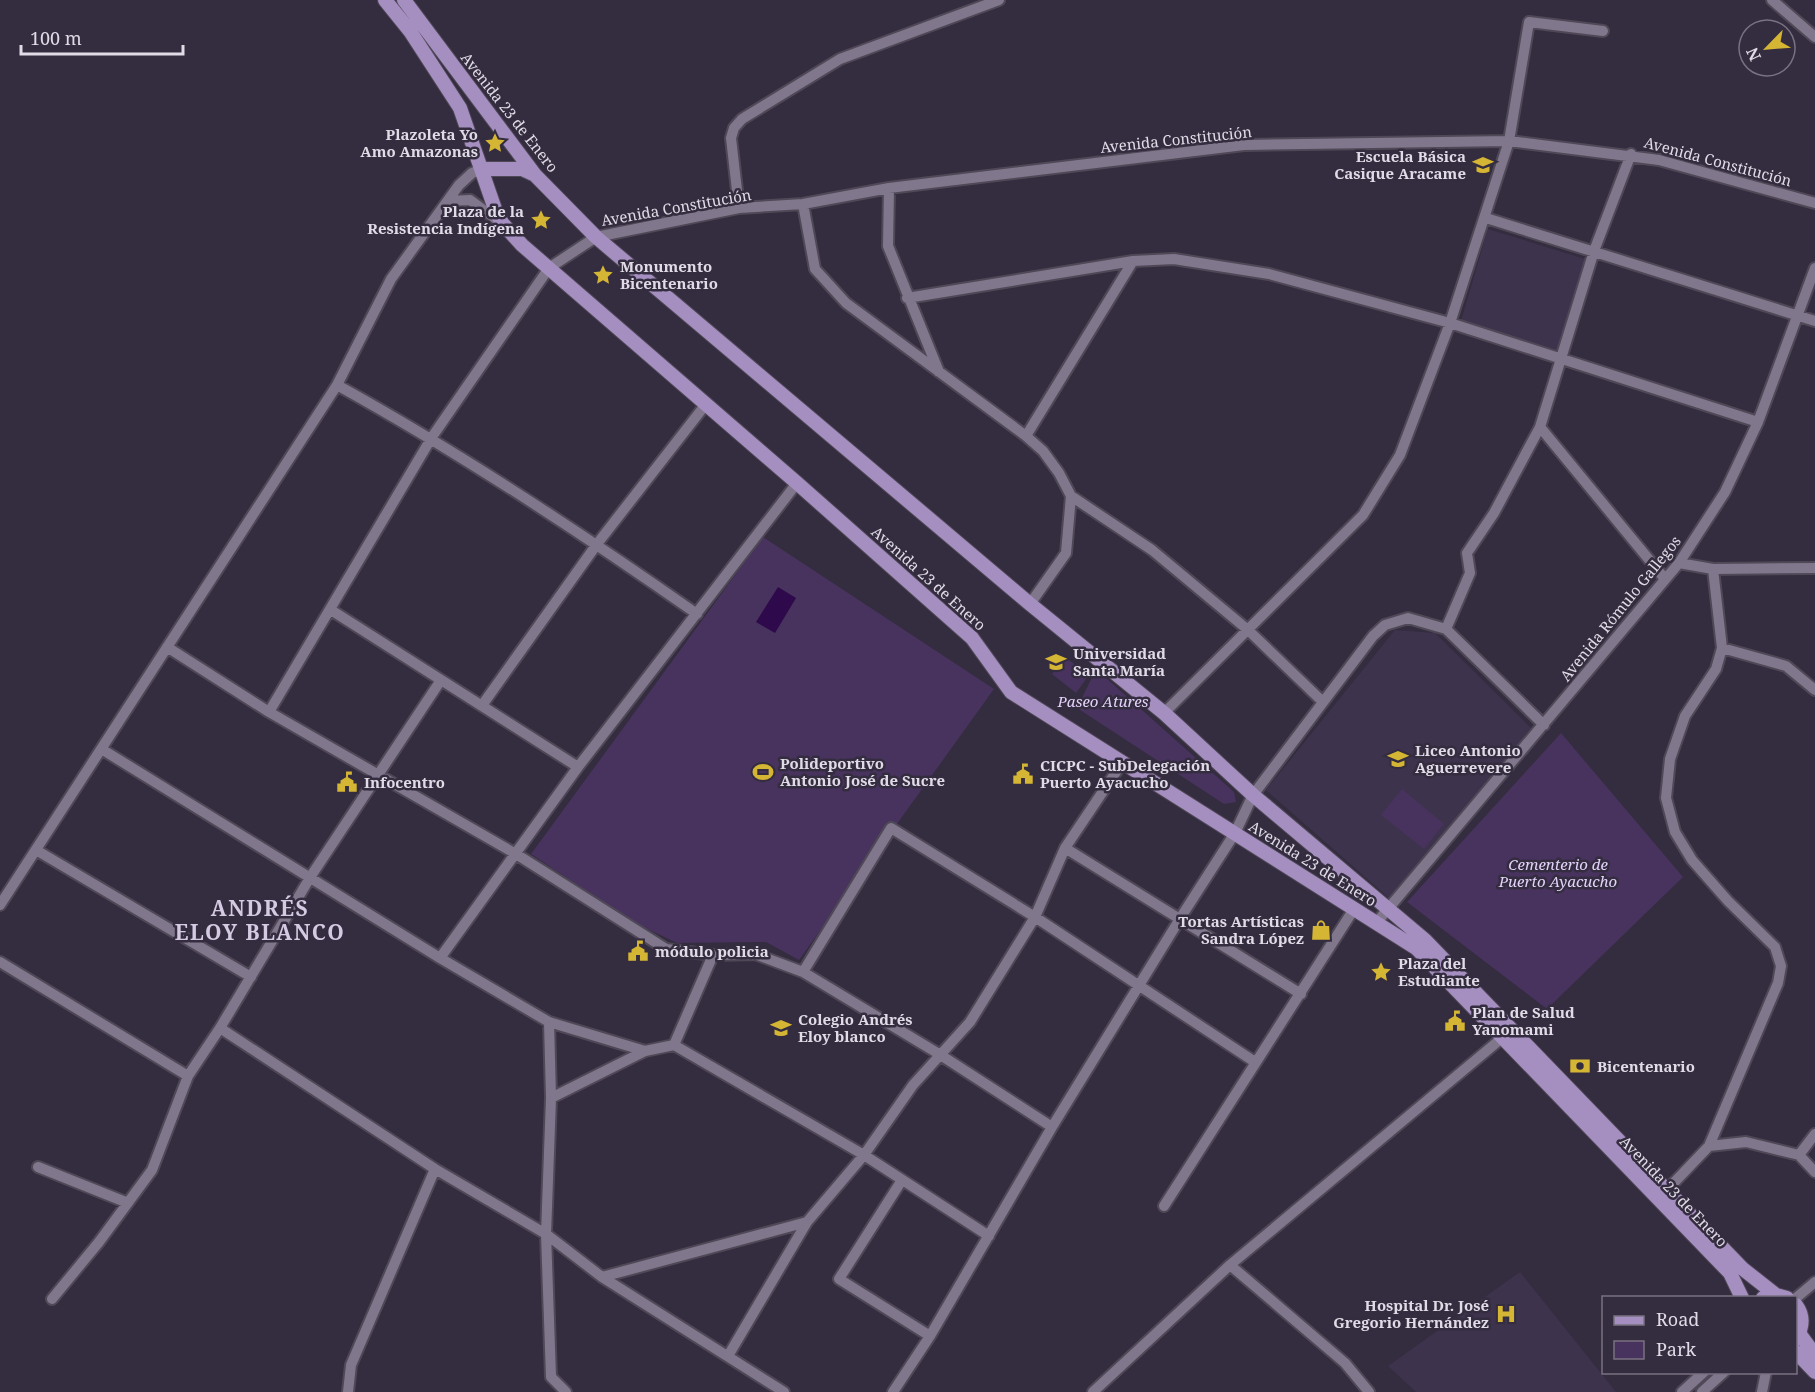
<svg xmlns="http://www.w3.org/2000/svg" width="1815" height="1392" font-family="'Noto Serif',serif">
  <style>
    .built { fill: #3e334c }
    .green { fill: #47335d }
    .water { fill: #2e094c }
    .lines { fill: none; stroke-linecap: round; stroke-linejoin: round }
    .minor-casing { stroke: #4f4857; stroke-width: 14 }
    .major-casing { stroke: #4f4857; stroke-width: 16 }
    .minor { stroke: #80778c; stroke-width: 10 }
    .major { stroke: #a58fc0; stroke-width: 14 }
    .labels { text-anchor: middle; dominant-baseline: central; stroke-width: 5; stroke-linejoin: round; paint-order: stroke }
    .street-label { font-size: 15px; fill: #e0dbe7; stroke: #342c3f }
    .poi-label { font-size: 15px; font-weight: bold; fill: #e0dbe7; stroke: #342c3f; text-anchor: start }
    .park-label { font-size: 15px; font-style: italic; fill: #e3d2fa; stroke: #342c3f }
    .district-label { font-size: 21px; font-weight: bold; letter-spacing: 1.5px; fill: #d4cae2; stroke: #342c3f }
  </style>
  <rect width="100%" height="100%" fill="#342c3f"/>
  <!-- built -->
  <path class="built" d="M1488,229L1585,259L1557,351L1461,321Z
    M1395,630L1435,633L1531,728L1389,898L1266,790Z
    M1520,1272L1616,1392H1416L1388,1366Z"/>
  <!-- green -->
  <path class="green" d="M763,537L994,689L799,960L766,942L677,943L635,923L531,854Z
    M1065,657L1089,675L1076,693L1052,674Z
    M1096,669L1234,792L1236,802L1224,804L1077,708Z
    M1561,733L1683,877L1547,1009L1407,902Z
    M1402,789L1444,824L1424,849L1381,815Z"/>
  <!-- water -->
  <path class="water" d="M778,587L796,598L775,633L756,622Z"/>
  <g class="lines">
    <!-- minor casing -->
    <g class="minor-casing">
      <path id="minor" d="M1772,0L1815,37
        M889,188L888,246L939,372
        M448,201L470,200L500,222
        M803,204L815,269L846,303L1026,436L1043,451L1059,473L1071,496L1066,553L1030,604
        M739,208L731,138L734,128L742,119L840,59L999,0
        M1486,218L1815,321
        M907,298L1133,261L1174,259L1269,274L1450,323L1758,422
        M337,385C462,454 580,532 697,614
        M1540,427L1665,579
        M1026,436L1133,261
        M1071,496L1152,550L1248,630L1323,702
        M1679,563L1713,569L1815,568
        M331,610L578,767
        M1446,629L1470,573L1467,553L1494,513L1540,427L1594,251L1631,154
        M167,647L269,712L516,854L666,949L713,955L755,954L803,972L939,1054L1052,1127
        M1722,648L1786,666L1815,690
        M483,704L597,544L706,404
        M269,712L432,437L549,268L596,237L739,208L803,204L889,188L1244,145L1509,141L1659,160L1815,203
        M1164,713L1363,515L1400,455L1450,323L1509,141L1529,22L1603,31
        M103,750L440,958L549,1022L645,1051
        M1065,848L1301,994
        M36,850L251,977
        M0,905L337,385L391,279L459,185L472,173L483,169
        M1377,922L1679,563L1725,492L1758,422L1815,268
        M440,958L578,767L797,483
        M0,962L188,1076
        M803,972L891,828L1035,917L1255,1062
        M549,1022L551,1098L546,1234L551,1377L566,1392
        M220,1028L435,1169L546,1234L602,1277L784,1392
        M674,1045L713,955
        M551,1098L645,1051L674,1045L864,1155L989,1236
        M1709,1146L1746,1142L1799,1155L1815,1172
        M1799,1155L1815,1134
        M38,1167L128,1203
        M902,1180L839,1279L930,1336
        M1666,1191L1709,1146L1778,983L1781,966L1775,947L1728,901L1692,860L1675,832L1666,798L1670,759L1685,716L1716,669L1722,648L1713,569
        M1164,1206L1354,909
        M1230,1265L1345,1363L1369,1392
        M602,1277L807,1222
        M1796,1298L1815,1282
        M52,1299L99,1242L152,1170L188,1076L220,1028L311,876L441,680
        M728,1356L807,1222L864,1155L913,1085L970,1022L1035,917L1065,848L1122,763
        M348,1392L351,1365L435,1169
        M893,1392L930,1336L1052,1127L1181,917L1235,833L1253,795L1373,636L1385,625L1408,618L1446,629L1544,725
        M1093,1392L1230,1265L1508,1033
        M1682,1392L1704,1372
        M1702,1392L1724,1372
        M1762,1392L1766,1372"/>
    </g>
    <!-- major casing -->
    <g class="major-casing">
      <path id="major" d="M385,0L410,31L460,108L496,212L503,224L522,245L797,483L972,638L1011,692L1416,948L1730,1273L1742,1298
        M404,0L535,175L596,237L1030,604L1164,713L1253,795L1425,940L1743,1269L1776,1295
        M483,169H522L535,175
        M1763,1298L1776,1295L1787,1298
        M1796,1305C1804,1316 1803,1327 1796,1339
        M1799,1333L1815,1355
        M1796,1352L1815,1372"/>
    </g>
    <!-- minor -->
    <use href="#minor" class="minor"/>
    <!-- major -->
    <use href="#major" class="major"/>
  </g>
  <!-- icons -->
  <defs>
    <g id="sight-bare" transform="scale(1.62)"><path d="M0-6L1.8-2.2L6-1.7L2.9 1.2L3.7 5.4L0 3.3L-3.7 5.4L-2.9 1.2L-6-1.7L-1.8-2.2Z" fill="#d5b534" stroke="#342c3f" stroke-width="2.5" paint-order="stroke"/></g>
    <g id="school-bare" transform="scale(1.62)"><path d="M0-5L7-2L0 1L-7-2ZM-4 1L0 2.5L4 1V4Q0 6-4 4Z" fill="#d5b534" stroke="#342c3f" stroke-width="2.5" paint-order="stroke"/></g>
    <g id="university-bare" transform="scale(1.62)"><path d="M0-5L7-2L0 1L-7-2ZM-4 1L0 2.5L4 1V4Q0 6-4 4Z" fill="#d5b534" stroke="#342c3f" stroke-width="2.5" paint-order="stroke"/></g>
    <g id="stadium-bare" transform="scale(1.62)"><path d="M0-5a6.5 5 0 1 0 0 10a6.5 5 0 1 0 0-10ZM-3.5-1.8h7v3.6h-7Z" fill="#d5b534" stroke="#342c3f" stroke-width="2.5" paint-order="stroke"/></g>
    <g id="civic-bare" transform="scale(1.62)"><path d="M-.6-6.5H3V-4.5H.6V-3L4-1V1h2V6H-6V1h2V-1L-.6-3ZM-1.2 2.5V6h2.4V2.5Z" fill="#d5b534" stroke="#342c3f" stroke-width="2.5" paint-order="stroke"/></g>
    <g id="shop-bare" transform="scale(1.62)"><path d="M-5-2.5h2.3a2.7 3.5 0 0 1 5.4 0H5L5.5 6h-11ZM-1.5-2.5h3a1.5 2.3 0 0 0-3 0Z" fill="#d5b534" stroke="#342c3f" stroke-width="2.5" paint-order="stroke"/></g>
    <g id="bank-bare" transform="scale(1.62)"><path d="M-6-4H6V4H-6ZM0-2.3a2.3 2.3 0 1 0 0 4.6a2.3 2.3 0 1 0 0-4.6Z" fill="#d5b534" stroke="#342c3f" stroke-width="2.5" paint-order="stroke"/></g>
    <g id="hospital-bare" transform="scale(1.62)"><path d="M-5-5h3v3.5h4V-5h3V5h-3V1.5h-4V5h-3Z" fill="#d5b534" stroke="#342c3f" stroke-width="2.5" paint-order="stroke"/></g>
  </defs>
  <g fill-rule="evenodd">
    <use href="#sight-bare" x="495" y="143"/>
    <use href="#school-bare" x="1483" y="165"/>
    <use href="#sight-bare" x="541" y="220"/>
    <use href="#sight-bare" x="603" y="275"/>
    <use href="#university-bare" x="1056" y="662"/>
    <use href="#school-bare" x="1398" y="759"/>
    <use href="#stadium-bare" x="763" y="772"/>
    <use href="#civic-bare" x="1023" y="774"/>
    <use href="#civic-bare" x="347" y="782"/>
    <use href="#shop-bare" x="1321" y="930"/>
    <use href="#civic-bare" x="638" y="951"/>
    <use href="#sight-bare" x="1381" y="972"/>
    <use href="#civic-bare" x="1455" y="1021"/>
    <use href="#school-bare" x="781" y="1028"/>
    <use href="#bank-bare" x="1580" y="1066"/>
    <use href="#hospital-bare" x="1506" y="1314"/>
  </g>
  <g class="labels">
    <!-- street labels -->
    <g class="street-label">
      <text transform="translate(510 112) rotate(52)">Avenida 23 de Enero</text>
      <text transform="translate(1176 139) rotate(-6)">Avenida Constitución</text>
      <text transform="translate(1718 161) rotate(15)">Avenida Constitución</text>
      <text transform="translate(676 207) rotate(-10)">Avenida Constitución</text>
      <text transform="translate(929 578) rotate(42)">Avenida 23 de Enero</text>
      <text transform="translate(1620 608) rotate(-51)">Avenida Rómulo Gallegos</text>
      <text transform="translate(1313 863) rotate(32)">Avenida 23 de Enero</text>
      <text transform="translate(1674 1191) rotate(46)">Avenida 23 de Enero</text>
    </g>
    <!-- poi labels -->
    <g class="poi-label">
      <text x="478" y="134" text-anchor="end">Plazoleta Yo<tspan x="478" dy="17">Amo Amazonas</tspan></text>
      <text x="1466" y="156" text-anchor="end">Escuela Básica<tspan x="1466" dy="17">Casique Aracame</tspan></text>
      <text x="524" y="211" text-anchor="end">Plaza de la<tspan x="524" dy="17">Resistencia Indígena</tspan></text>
      <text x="620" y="266">Monumento<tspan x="620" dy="17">Bicentenario</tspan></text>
      <text x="1073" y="653">Universidad<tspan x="1073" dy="17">Santa María</tspan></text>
      <text x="1415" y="750">Liceo Antonio<tspan x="1415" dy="17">Aguerrevere</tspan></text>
      <text x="780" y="763">Polideportivo<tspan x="780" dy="17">Antonio José de Sucre</tspan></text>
      <text x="1040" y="765">CICPC - SubDelegación<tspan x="1040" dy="17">Puerto Ayacucho</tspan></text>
      <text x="364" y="782">Infocentro</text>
      <text x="1304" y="921" text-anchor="end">Tortas Artísticas<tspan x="1304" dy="17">Sandra López</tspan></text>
      <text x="655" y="951">módulo policia</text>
      <text x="1398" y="963">Plaza del<tspan x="1398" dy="17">Estudiante</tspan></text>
      <text x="1472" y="1012">Plan de Salud<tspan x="1472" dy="17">Yanomami</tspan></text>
      <text x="798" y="1019">Colegio Andrés<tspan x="798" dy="17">Eloy blanco</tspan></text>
      <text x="1597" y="1066">Bicentenario</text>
      <text x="1489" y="1305" text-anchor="end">Hospital Dr. José<tspan x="1489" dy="17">Gregorio Hernández</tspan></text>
    </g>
    <!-- park labels -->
    <g class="park-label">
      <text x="1103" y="701">Paseo Atures</text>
      <text x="1558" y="864">Cementerio de<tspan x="1558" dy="17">Puerto Ayacucho</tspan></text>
    </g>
    <!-- district labels -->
    <g class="district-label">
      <text x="260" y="908">ANDRÉS<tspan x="260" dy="24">ELOY BLANCO</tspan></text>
    </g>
  </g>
  <!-- legend -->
  <rect x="1602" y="1296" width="195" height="78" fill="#342c3f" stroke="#797282" stroke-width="1.5"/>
  <rect x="1614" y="1316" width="30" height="9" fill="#a58fc0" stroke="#797282" stroke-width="1.5"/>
  <text x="1656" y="1326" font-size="18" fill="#e0dbe7">Road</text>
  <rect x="1614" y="1341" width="30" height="18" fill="#47335d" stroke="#797282" stroke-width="1.5"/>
  <text x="1656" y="1356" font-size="18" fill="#e0dbe7">Park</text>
  <!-- north arrow -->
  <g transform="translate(1767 48) rotate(245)"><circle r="28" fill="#342c3f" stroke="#797282" stroke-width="1.5"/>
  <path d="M0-4.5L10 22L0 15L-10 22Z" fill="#d5b534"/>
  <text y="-9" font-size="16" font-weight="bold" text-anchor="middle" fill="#e0dbe7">N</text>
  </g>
  <!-- scale -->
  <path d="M21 45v9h162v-9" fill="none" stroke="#e0dbe7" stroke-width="3"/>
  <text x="30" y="45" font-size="18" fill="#e0dbe7" stroke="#342c3f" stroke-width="4.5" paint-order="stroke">100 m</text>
</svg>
